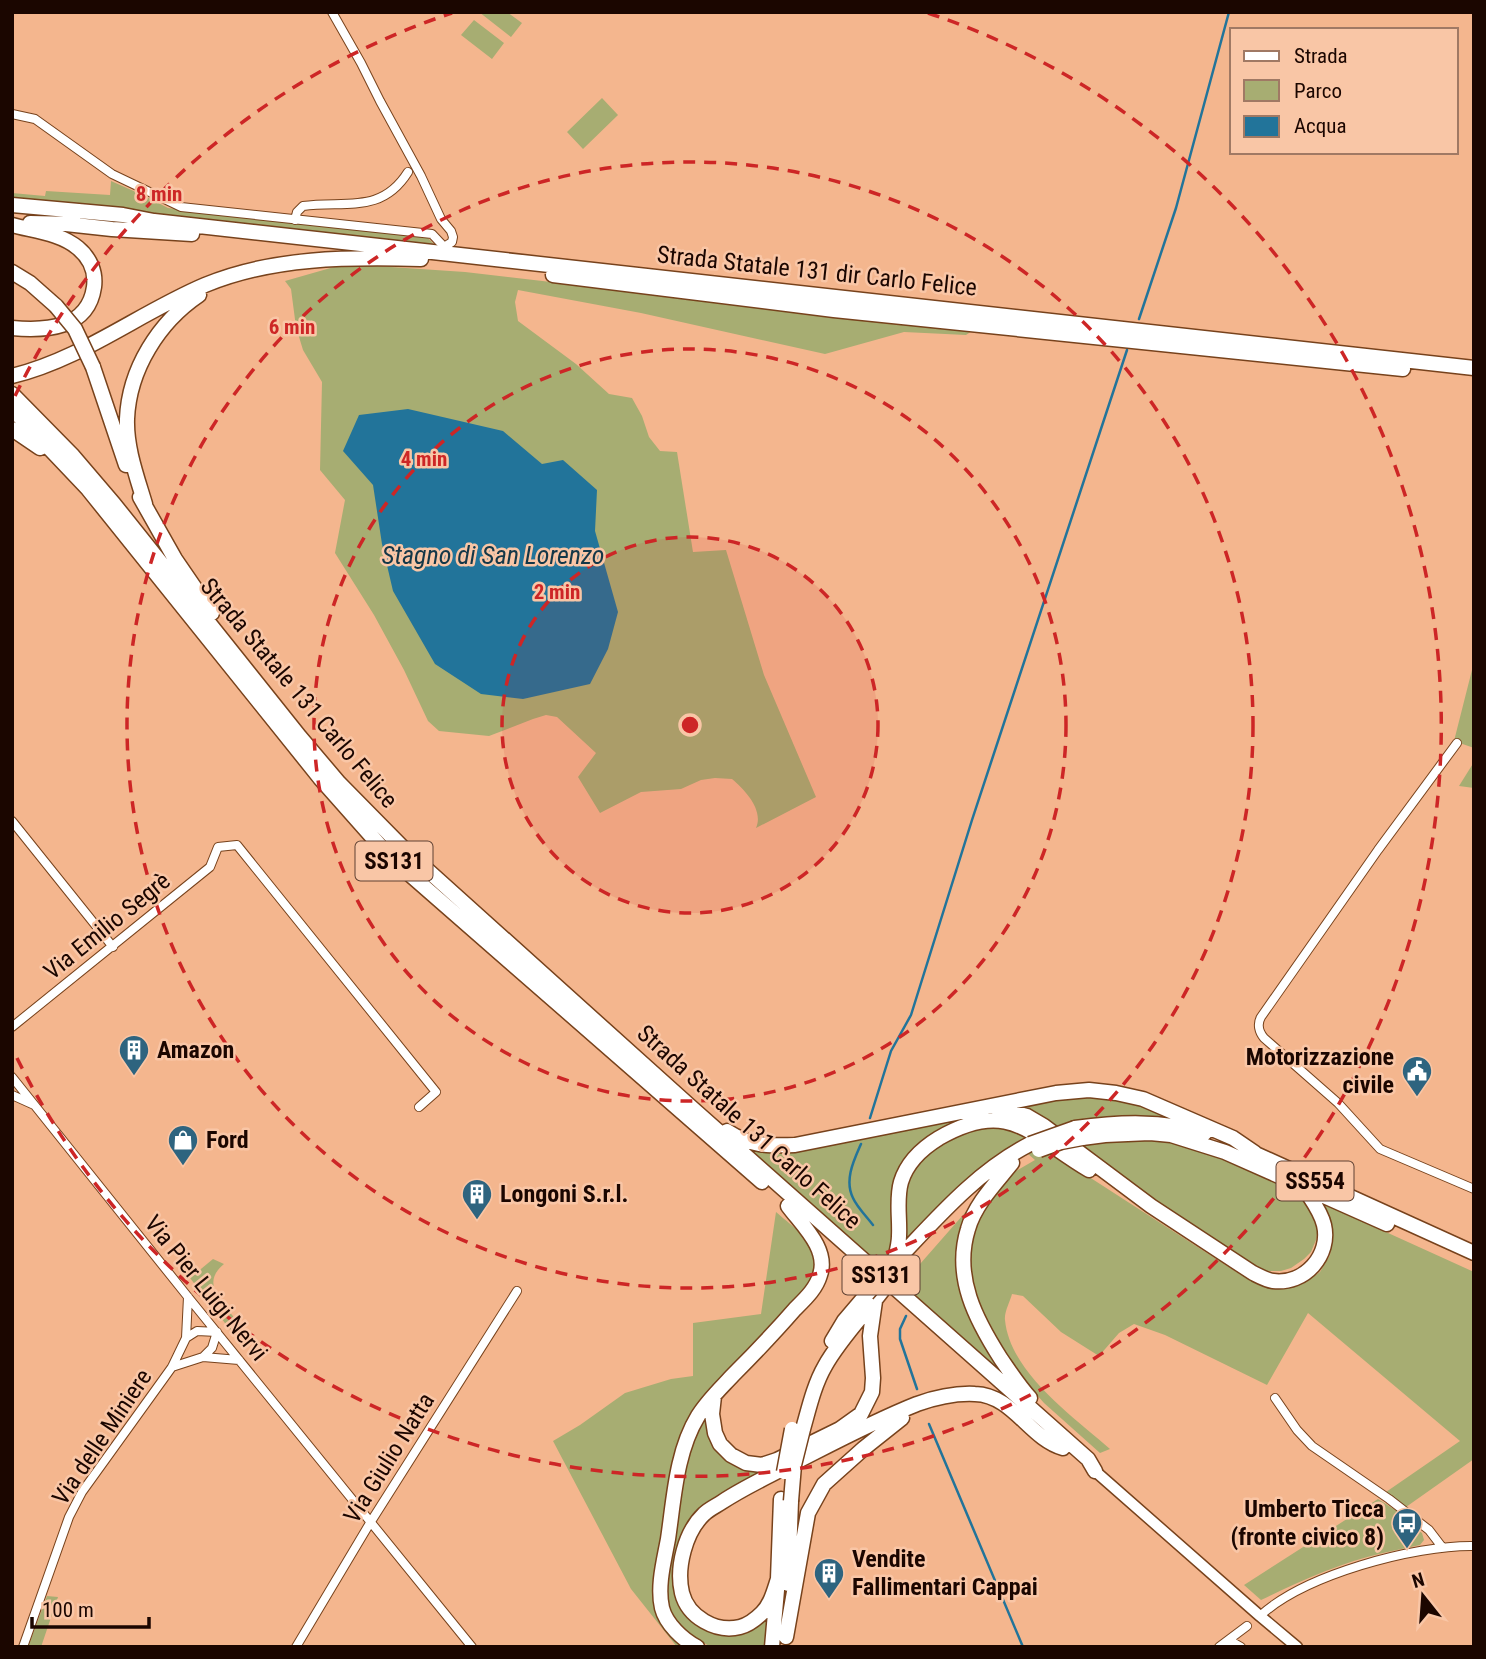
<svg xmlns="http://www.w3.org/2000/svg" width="1486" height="1659" font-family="'Roboto Condensed',sans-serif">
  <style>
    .green { fill: #a7ad72 }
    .water { fill: #22749a }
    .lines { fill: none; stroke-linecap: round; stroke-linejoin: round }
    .stream { stroke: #22749a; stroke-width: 2.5 }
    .street-casing { stroke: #77421c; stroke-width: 10 }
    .secondary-casing { stroke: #77421c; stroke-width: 13 }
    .highway-casing { stroke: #77421c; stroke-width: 17 }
    .street { stroke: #fff; stroke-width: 8 }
    .secondary { stroke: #fff; stroke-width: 10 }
    .highway { stroke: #fff; stroke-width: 14 }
    .highway-bridge-casing { stroke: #77421c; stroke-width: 17; stroke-linecap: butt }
    .highway-bridge { stroke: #fff; stroke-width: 14 }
    .ring { fill: none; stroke: #cd2626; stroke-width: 3.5; stroke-dasharray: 12 9 }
    .labels { text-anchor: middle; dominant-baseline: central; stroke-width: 5; stroke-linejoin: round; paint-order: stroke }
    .shield { fill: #f9c6a6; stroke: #5e4032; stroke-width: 2 }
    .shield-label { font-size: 23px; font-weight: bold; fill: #1b0600 }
    .street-label { font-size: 24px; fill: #1b0600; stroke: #f9c6a6 }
    .poi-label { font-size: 24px; font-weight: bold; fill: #1b0600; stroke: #f9c6a6; text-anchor: start }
    .water-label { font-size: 26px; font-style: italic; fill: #143748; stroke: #f9c6a6 }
    .centre { fill: #cd2626; stroke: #f9c6a6; stroke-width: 3.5 }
    .ring-label { font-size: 21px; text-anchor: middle; font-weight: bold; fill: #cd2626; stroke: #f9c6a6; stroke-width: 5; stroke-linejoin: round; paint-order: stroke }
  </style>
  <rect width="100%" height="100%" fill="#f4b68e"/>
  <!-- green -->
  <path class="green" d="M479,12H507L522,23L511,37Z
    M474,20L504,43L492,59L461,35Z
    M602,98L618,115L583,149L567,132Z
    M111,181L145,196L168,208L428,238L434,244L12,198V193L45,196L46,191L110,195Z
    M376,266L465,272L972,331L966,335L904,332L825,354L641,313L518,290L515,302L518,321L576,364L609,394L632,398L642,416L649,437L660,451L677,452L693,552L726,550L764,675L816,797L756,828C764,810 745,790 732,779L715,778L701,780L681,789L641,792L600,813L578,777L596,753L557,717L546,715L533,719L489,736L439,731L428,721L404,670L374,615L335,553L345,500L320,470L322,382L303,350L296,327L291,289L285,281L334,267Z
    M1474,662V748L1454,741Z
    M1474,762V788L1459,786Z
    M1085,1095L1137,1102L1191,1122L1116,1117L1086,1119L1052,1129L1013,1107Z
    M989,1111L1017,1116H988L902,1165L894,1245L890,1260L883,1267L742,1145L760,1150Z
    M1004,1124L1020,1129L1083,1173L1241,1275L1271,1286L1291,1288L1304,1283L1320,1272L1330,1255L1333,1235L1322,1203L1474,1272V1459L1406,1507L1386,1492L1460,1441L1308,1313L1267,1385L1165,1335L1134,1324L1119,1333L1099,1356L1061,1332L1023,1296L1012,1294C1010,1302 1004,1312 1005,1320C1010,1373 1074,1417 1110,1449L1100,1453L1044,1403L1029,1386L983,1321L968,1280L972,1227L992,1194L1011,1174L1035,1160L1018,1145L904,1248L903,1201L910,1175L923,1156L957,1133Z
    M1162,1137L1212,1152L1298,1192L1314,1210L1318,1228L1316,1240L1311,1252L1304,1259L1291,1268L1281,1271H1265L1251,1266L1076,1146L1120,1138Z
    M970,1207H972C962,1224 958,1239 957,1259C956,1312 984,1341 1013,1381L1012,1383L909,1293L913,1288L906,1280Z
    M776,1212C801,1234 826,1247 809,1284L707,1392L678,1443L659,1546L656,1601L689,1647H677L631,1589L553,1441L580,1425L625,1393L671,1379L693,1376V1323L761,1314Z
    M213,1259L224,1264C211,1275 211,1284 218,1299L211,1305L190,1278Z
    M219,1300L239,1323L237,1333L234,1335L212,1306Z
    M705,1412L724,1456L778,1463L746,1481L677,1551L686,1615L698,1626L724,1633L770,1613L765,1647H711L681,1630L672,1619L666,1603L664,1583L683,1466Z
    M1378,1499L1397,1511L1398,1516L1422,1533L1424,1540L1420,1545C1408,1548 1395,1550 1383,1553C1340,1563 1300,1581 1261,1600L1244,1585Z
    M47,1596L58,1597L41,1647H28Z"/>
  <!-- water -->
  <path class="water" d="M408,409L503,431L542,464L563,460L597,490L595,531L618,612L608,649L590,684L523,699L481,694L435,664L393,591L382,544L373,485L343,451L359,415Z"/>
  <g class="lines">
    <!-- stream -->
    <path class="stream" d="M1139,319L1176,208L1229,12
      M870,1118L891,1051L911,1015L972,820L1127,350
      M861,1144C854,1160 844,1180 853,1198C857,1207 866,1216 873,1225
      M906,1316L900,1329V1339L917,1389
      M929,1424L1023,1647"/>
    <!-- street casing -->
    <g class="street-casing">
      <path id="street" d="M332,12L361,63L380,101L421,176L441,219L451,231L453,237L452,242L444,247
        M12,114L35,119L112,174L181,207L432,234L449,252
        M295,220L297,212L303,206C344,200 381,215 408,172
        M1457,743L1378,850L1261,1017C1257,1024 1259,1032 1264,1038L1338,1103L1380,1149L1474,1189
        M12,821L113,947
        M12,1027L210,867L218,847L237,845L436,1092L419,1107
        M12,1077L188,1297L472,1647
        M12,1095L32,1104
        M186,1338L197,1331L217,1332
        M203,1357L212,1348L217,1332
        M172,1367L203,1357L239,1360
        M1275,1398L1297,1430L1312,1446L1389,1499L1429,1530L1442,1547
        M1260,1616C1304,1575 1414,1545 1474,1546
        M1229,1640L1241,1647
        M23,1647L69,1517L82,1492L172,1367L186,1338L188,1297
        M296,1647L370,1523L517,1291
        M1219,1647L1247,1626"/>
    </g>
    <!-- secondary casing -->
    <g class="secondary-casing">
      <path id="secondary" d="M1095,1471L1260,1616L1297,1647"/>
    </g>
    <!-- highway casing -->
    <g class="highway-casing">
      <path id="highway" d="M12,205L123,215L154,221L1474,368
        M30,223L76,224
        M66,224L112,229L192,234
        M12,225C34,231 60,233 78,248C90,258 96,272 94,287C88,329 46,331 12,328
        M12,272L30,283L56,306
        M553,275L834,310L1403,369
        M93,367L126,465
        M12,376C82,359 139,313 205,285C272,257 349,257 421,259
        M12,394L73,456L114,504L300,737L339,783L404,849L692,1108L1088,1459L1095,1471
        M12,409L88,489L320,778L390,857L762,1182
        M12,429L40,448
        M140,497L175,559L212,613
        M145,504C137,477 126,448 127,419C129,369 159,322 199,295
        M991,1106L1027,1116L1044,1126L1151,1206L1253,1273C1259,1276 1266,1280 1273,1281C1305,1285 1331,1255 1324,1225C1321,1211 1310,1198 1303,1186
        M1075,1128C1119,1122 1162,1120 1205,1133
        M727,1131C750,1146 768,1146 795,1145L1056,1093L1089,1090L1116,1093L1143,1099L1233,1138L1255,1153
        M1082,1138L1105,1135L1150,1133L1171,1135L1225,1152L1387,1224
        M1247,1150L1474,1253
        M1012,1163C996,1183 975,1204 968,1229C953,1277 976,1320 1001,1359C1010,1372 1019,1386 1030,1398
        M895,1262C937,1218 976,1172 1030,1144
        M894,1263C896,1254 899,1245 899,1236C900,1218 896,1199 901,1182C907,1162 921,1149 939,1138C1010,1097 1031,1136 1089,1170
        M832,1341L844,1321L867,1294
        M714,1396L712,1414L715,1433L720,1444L731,1455L746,1463L762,1465L777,1460L840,1429L861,1414L872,1392L873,1378L870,1336L875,1301
        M803,1429C809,1408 814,1385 825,1366C840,1339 863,1316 882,1291
        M778,1579C774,1591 771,1604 762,1613C757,1618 748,1625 740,1627C716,1633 688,1617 682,1593C676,1568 685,1532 704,1514C709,1509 716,1506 722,1502C740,1490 759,1481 778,1471C824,1448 869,1423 917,1404C934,1398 956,1393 975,1394C1013,1395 1030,1439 1063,1448
        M788,1584L791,1501
        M786,1637L808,1513L824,1484L863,1449L902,1418
        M697,1647C683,1640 666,1624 662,1608C657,1586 664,1561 668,1539C674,1499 676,1452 698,1416C707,1401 721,1388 733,1375C754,1354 775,1332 795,1309C805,1299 816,1289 820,1275C829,1249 802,1225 788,1206
        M772,1647L778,1579L781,1499"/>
    </g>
    <!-- street -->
    <use href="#street" class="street"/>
    <!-- secondary -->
    <use href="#secondary" class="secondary"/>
    <!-- highway -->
    <use href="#highway" class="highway"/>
    <!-- highway-bridge casing -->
    <g class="highway-bridge-casing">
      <path id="highway-bridge" d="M56,306L75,329L93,367
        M1030,1144L1075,1128
        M1039,1150L1061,1142L1082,1138
        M867,1294L894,1263
        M784,1472L792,1429
        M791,1501L794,1465L803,1429"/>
    </g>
    <!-- highway-bridge -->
    <use href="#highway-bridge" class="highway-bridge"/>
  </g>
  <!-- distance rings -->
  <circle cx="690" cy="725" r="188" fill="#cd2626" fill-opacity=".12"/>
  <g class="ring">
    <circle cx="690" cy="725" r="188"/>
    <circle cx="690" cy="725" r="376"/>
    <circle cx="690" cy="725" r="563"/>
    <path d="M15 396A751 751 0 0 1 452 13M928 13A751 751 0 1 1 15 1054"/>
  </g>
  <!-- icons -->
  <defs>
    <g id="building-pin" transform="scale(1.575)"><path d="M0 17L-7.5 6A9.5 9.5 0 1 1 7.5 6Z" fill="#2e647f" stroke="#f9c6a6"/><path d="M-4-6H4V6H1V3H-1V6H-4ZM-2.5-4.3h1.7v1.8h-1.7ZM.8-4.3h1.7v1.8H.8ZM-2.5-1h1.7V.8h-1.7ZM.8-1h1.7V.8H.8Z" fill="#fff"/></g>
    <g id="civic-pin" transform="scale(1.575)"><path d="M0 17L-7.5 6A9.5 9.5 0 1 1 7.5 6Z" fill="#2e647f" stroke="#f9c6a6"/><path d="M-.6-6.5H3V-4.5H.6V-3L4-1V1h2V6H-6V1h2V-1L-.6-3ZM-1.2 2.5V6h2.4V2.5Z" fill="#fff"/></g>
    <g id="shop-pin" transform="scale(1.575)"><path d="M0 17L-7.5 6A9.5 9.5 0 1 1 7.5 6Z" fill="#2e647f" stroke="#f9c6a6"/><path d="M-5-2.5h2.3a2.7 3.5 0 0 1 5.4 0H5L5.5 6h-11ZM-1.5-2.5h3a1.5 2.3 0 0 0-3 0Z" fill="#fff"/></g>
    <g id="bus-pin" transform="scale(1.575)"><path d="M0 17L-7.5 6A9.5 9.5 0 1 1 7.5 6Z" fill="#2e647f" stroke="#f9c6a6"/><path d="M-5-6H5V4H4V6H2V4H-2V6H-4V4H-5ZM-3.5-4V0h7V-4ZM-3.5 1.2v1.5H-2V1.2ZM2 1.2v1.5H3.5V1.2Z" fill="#fff"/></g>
  </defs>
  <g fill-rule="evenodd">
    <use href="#building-pin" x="134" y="1050"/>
    <use href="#civic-pin" x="1417" y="1071"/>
    <use href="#shop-pin" x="183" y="1140"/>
    <use href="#building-pin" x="477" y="1194"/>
    <use href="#bus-pin" x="1407" y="1523"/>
    <use href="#building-pin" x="829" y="1573"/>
  </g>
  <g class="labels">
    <!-- shield labels -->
    <g class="shield">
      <rect x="355.5" y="841.5" width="77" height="39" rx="5"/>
      <rect x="1276.5" y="1161.5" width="77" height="39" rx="5"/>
      <rect x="842.5" y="1255.5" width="77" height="39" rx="5"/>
    </g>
    <g class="shield-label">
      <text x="394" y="861">SS131</text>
      <text x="1315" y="1181">SS554</text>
      <text x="881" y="1275">SS131</text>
    </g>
    <!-- street labels -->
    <g class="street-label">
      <text transform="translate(817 271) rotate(6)">Strada Statale 131 dir Carlo Felice</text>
      <text transform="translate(299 693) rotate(50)">Strada Statale 131 Carlo Felice</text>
      <text transform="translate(107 926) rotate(-39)">Via Emilio Segrè</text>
      <text transform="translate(749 1127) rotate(42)">Strada Statale 131 Carlo Felice</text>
      <text transform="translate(206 1288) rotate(51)">Via Pier Luigi Nervi</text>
      <text transform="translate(102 1437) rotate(-56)">Via delle Miniere</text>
      <text transform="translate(389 1458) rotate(-58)">Via Giulio Natta</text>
    </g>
    <!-- poi labels -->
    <g class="poi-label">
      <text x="157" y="1050">Amazon</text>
      <text x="1394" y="1057" text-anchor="end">Motorizzazione<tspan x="1394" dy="28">civile</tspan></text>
      <text x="206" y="1140">Ford</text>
      <text x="500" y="1194">Longoni S.r.l.</text>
      <text x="1384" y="1509" text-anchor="end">Umberto Ticca<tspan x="1384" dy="28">(fronte civico 8)</tspan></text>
      <text x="852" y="1559">Vendite<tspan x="852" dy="28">Fallimentari Cappai</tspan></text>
    </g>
    <!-- water labels -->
    <g class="water-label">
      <text x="493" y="555">Stagno di San Lorenzo</text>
    </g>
  </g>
  <circle cx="690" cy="725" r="10" class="centre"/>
  <g class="ring-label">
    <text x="159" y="201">8 min</text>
    <text x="292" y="334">6 min</text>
    <text x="424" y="466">4 min</text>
    <text x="557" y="599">2 min</text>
  </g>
  <!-- border -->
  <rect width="1486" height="1659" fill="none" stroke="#1b0600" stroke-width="28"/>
  <!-- legend -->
  <rect x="1230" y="28" width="228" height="126" fill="#f9c6a6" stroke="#a07964" stroke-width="2"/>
  <rect x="1244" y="51" width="35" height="10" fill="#ffffff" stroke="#a07964" stroke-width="2"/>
  <text x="1294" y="63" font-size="21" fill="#1b0600">Strada</text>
  <rect x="1244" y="80" width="35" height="21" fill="#a7ad72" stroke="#a07964" stroke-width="2"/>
  <text x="1294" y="98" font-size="21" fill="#1b0600">Parco</text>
  <rect x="1244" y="116" width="35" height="21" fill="#22749a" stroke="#a07964" stroke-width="2"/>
  <text x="1294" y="133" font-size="21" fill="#1b0600">Acqua</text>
  <!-- north arrow -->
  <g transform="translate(1423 1596) rotate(343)" stroke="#f9c6a6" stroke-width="5" paint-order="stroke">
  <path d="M0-5L12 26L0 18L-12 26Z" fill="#1b0600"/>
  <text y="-10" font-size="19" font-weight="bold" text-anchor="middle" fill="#1b0600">N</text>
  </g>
  <!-- scale -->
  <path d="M32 1617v10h117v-10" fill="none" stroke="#1b0600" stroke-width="3.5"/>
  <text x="42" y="1617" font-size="21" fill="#1b0600" stroke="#f9c6a6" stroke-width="5" paint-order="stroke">100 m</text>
</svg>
